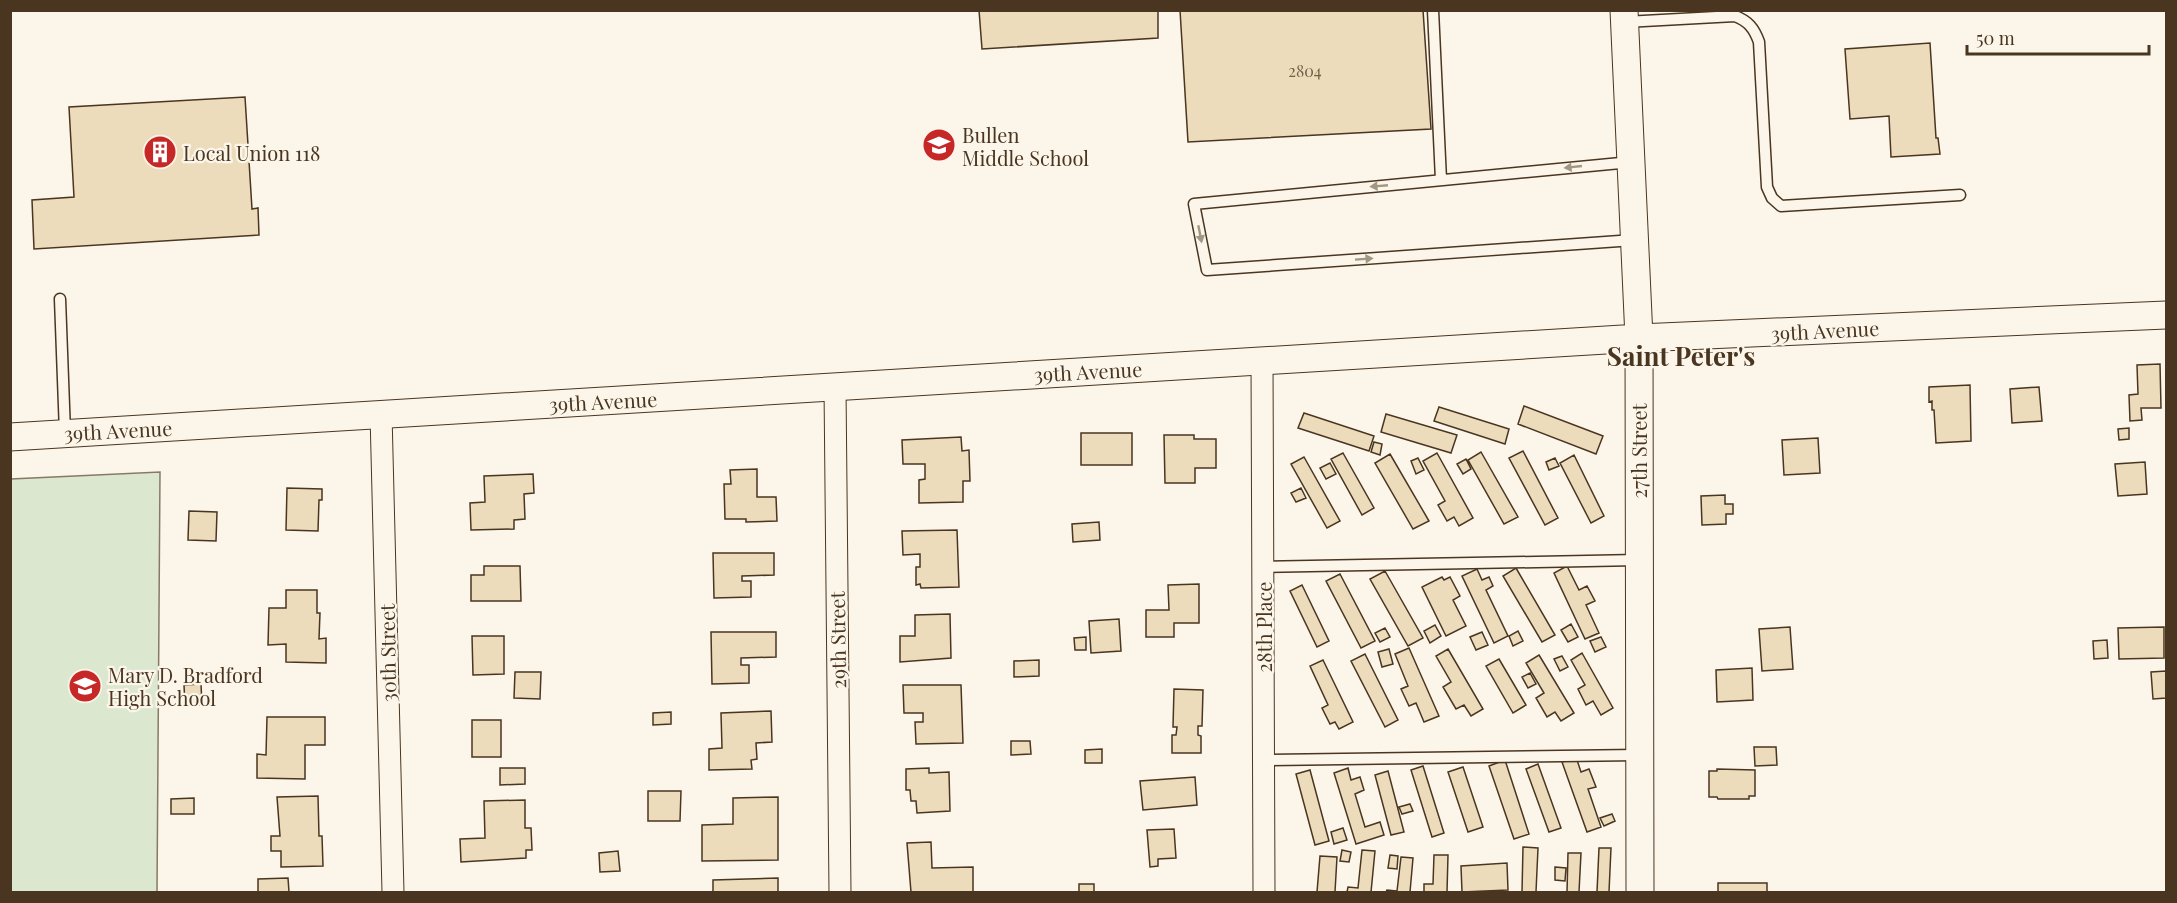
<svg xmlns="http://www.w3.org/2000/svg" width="2177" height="903" font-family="'Playfair Display',serif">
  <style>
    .green { fill: #dce7d0; stroke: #887966; stroke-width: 1.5 }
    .building { fill: #ecdcbc; stroke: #4a3520; stroke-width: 1.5 }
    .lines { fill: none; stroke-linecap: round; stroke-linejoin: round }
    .service-casing { stroke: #4a3520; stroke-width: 13 }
    .minor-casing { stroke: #4a3520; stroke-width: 23 }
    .tertiary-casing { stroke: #4a3520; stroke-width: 29 }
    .service { stroke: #fbf6e9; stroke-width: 10 }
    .minor { stroke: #fbf6e9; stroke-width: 21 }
    .tertiary { stroke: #fbf6e9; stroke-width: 27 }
    .oneway { fill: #a29684 }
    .labels { text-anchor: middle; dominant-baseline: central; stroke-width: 4.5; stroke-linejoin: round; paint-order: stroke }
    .number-label { font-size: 16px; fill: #725f47 }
    .poi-label { font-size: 20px; fill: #4a3520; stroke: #fbf6e9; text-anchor: start }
    .street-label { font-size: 20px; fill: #4a3520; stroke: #fbf6e9 }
    .district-label { font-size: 26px; font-weight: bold; fill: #4a3520; stroke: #fbf6e9 }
  </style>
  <rect width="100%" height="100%" fill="#fbf6e9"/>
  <!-- green -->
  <path class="green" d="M160,472L157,892H11V479Z"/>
  <!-- building -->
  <path class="building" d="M979,10H1158V38L982,49Z
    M1180,10H1423L1431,129L1188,142Z
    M1930,43L1936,138H1938L1940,154L1891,157L1889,116L1850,119L1845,49Z
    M245,97L252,209L258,208L259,235L34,249L32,200L74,197L69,107Z
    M2160,364L2161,408H2141L2142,420L2130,421L2129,395L2138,394L2137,365Z
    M1970,385L1971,441L1936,443L1934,410H1932V401L1929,402V387Z
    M2039,387L2042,421L2012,423L2010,389Z
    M1524,406L1603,436L1596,454L1518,424Z
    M1439,407L1509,429L1505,444L1434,421Z
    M1304,413L1374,436L1369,451L1298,428Z
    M1386,414L1457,435L1451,453L1381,432Z
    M2129,428V439L2119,440L2118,429Z
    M1081,433H1132V465H1081Z
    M1164,435H1194V439H1216V468H1195V483H1165Z
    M961,437L962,451L969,450L970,481H963V502L919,503V480L925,479V464H903L902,440Z
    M1818,438L1820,473L1784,475L1782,440Z
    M1374,442L1382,444L1380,455L1371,452Z
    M1523,451L1558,518L1545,525L1509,458Z
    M1481,452L1518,517L1504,524L1468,460Z
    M1343,453L1374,508L1362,515L1331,459Z
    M1437,453L1473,518L1459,526L1454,517L1447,521L1438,505L1445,501L1423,461Z
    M1390,454L1429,521L1413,529L1375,463Z
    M1574,455L1604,516L1591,523L1560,463Z
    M1304,457L1340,521L1327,528L1291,464Z
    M1418,458L1424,470L1416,474L1411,461Z
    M1555,458L1559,466L1549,470L1546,462Z
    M1466,459L1471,469L1463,474L1457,464Z
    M2145,462L2147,494L2118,496L2115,464Z
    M1330,463L1336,474L1326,479L1320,468Z
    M757,469V497H776L777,521L746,522V519H725L724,484H731L730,470Z
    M533,474L534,493L524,494L525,519L514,520V529L471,530L470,503L485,502L484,476Z
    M287,488L322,489V500H319L318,531L286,530Z
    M1301,488L1306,498L1296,502L1291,493Z
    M1725,495V504H1733V514H1726V524L1702,525L1701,496Z
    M189,511L217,512L216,541L188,540Z
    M1099,522L1100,540L1073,542L1072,524Z
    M957,530L959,587L921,588L920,584L916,585V567H920V554L903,555L902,531Z
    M713,553H774V575L742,576V581H751V597L714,598Z
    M484,566H520L521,601H471V575H484Z
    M1567,566L1579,590L1587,586L1595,601L1586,605L1599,633L1585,639L1554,573Z
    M1516,568L1555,635L1542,642L1503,576Z
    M1477,569L1482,580L1489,577L1493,586L1486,590L1508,636L1494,643L1462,576Z
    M1385,571L1423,638L1408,646L1370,579Z
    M1340,574L1375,641L1361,648L1326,581Z
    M1442,577L1444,580L1450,577L1460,596L1453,600L1466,626L1446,636L1422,587Z
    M1199,584V623H1174V637H1146V610H1169L1168,585Z
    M1302,585L1329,641L1317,647L1290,591Z
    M286,590H317V613H320L319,639L326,638V663L286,662V644L268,645L269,608H286Z
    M950,614L951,658L900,662V636H915V615Z
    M1119,619L1121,651L1091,653L1089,621Z
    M1571,624L1578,637L1568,642L1561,630Z
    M1435,625L1441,636L1430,643L1424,631Z
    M1790,627L1793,669L1762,671L1759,629Z
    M2164,627V658L2119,659L2118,628Z
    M1385,628L1390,637L1380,642L1375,633Z
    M1518,631L1523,641L1513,646L1509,636Z
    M711,632H776V657L741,658V665H749V683L712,684Z
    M1482,632L1488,645L1476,650L1470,637Z
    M472,636H504V674L473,675Z
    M1086,637V650H1075L1074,638Z
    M1601,637L1606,647L1595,652L1590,641Z
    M2107,640L2108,658L2094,659L2093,641Z
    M1409,648L1439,716L1424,722L1416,703L1409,706L1401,689L1408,686L1395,654Z
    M1389,649L1393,664L1382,667L1378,652Z
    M1448,649L1483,709L1471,716L1464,705L1456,709L1443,687L1451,682L1436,656Z
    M1582,653L1613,708L1601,715L1593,701L1586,705L1578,689L1585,685L1571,660Z
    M1365,654L1398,720L1385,727L1351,661Z
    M1539,655L1574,713L1561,721L1555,712L1547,717L1536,698L1544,693L1526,663Z
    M1562,656L1568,667L1560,671L1554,659Z
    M1499,659L1526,705L1513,713L1486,666Z
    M1039,660V676L1014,677V661Z
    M1323,660L1353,722L1339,729L1335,722L1330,724L1322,708L1328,705L1310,666Z
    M1752,668L1753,700L1717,702L1716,670Z
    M2166,671V698L2153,699L2151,672Z
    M515,672H541L540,699L514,698Z
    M1530,673L1536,684L1528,688L1522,677Z
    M201,684L202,705L185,706L184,685Z
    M903,685H961L963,743L916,744L915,722H923V713H904Z
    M1174,689L1203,690L1202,726H1198V735L1201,736V753H1172V735H1176L1177,727H1173Z
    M771,711L772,742L756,743L757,759L751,760L752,769L709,770V749L722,748L721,713Z
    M671,712V724L653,725V713Z
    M267,717H325V745H305V779L257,778V754L266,755Z
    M472,720H501V757H472Z
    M1011,741H1030L1031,754L1011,755Z
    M1754,747H1776L1777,765L1755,766Z
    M1102,749V763H1085V750Z
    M1576,757L1581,772L1589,769L1596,787L1588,789L1601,827L1587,832L1562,762Z
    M1505,760L1529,834L1514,839L1489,766Z
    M1538,764L1561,828L1549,832L1526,769Z
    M1423,766L1444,833L1432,837L1411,770Z
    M1463,767L1483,827L1468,832L1448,772Z
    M500,768H525V784L500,785Z
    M929,768V773L949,772L950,811L917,813L916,801H911L910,790H906V769Z
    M1348,768L1351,780L1360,777L1364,790L1355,794L1365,827L1380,822L1384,835L1356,844L1334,773Z
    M1717,769L1755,770V796H1749V799H1718L1717,797H1709V771H1717Z
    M1310,770L1329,841L1315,845L1296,774Z
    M1388,771L1404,832L1391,835L1375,775Z
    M1195,777L1197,805L1143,810L1140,781Z
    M648,791H681L680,821H648Z
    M318,796L319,836H322L323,866L281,867V851H271V836H280L277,797Z
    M778,797V860L702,861V825L733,824V798Z
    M194,798V814H171V799Z
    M525,800V828H531L532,850H526V858L461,862L460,839L485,838L484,801Z
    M1410,804L1413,811L1402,814L1399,807Z
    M1612,814L1615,821L1604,826L1600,818Z
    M1343,828L1347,840L1334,844L1331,832Z
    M1174,829L1176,858L1158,859V866L1150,867L1147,830Z
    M931,842L932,868L973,867V892H911L907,843Z
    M1523,847L1538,848L1536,892H1522Z
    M1599,848H1611L1609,892H1597Z
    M1342,850L1351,852L1349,862L1340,861Z
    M1362,850L1375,851L1371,892H1347L1348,887L1358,888Z
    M618,851L620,871L600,872L599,853Z
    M1568,853H1581L1579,892H1567Z
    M1390,855L1398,856L1397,869L1388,868Z
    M1434,855H1448L1447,892H1424V884H1433Z
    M1320,856L1337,857L1335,892H1317Z
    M1401,857L1413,858L1410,892H1386L1387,890L1397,891Z
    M1507,863L1508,890L1462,892L1461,866Z
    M1555,867L1566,868L1565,881L1555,880Z
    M288,878L289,892H258V879Z
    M778,878V892H713V880Z
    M1718,883H1767V892H1718Z
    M1079,884H1094V892H1079Z"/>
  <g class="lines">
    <!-- service casing -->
    <g class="service-casing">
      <path id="service" d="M1433,10L1441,180
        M1625,22L1735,16C1748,21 1754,28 1759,42L1767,187L1772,198L1781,206L1960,195
        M1631,162L1194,204L1207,270L1634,240
        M60,299L65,433
        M1263,567L1638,560
        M1263,760L1638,755"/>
    </g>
    <!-- minor casing -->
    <g class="minor-casing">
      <path id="minor" d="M1262,361L1264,892
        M835,387L840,892
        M381,414L393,892"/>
    </g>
    <!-- tertiary casing -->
    <g class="tertiary-casing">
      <path id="tertiary" d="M1624,10L1639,338L1640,892
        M10,437L1639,338L2166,315"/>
    </g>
    <!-- service -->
    <use href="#service" class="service"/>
    <!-- minor -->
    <use href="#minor" class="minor"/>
    <!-- tertiary -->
    <use href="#tertiary" class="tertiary"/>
  </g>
  <!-- one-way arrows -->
  <defs><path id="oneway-solid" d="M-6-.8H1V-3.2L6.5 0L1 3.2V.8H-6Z" transform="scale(1.5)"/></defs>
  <g class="oneway">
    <use href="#oneway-solid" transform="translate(1573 167) rotate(174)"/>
    <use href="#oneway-solid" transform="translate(1379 186) rotate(175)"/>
    <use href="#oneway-solid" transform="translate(1200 234) rotate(79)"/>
    <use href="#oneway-solid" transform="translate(1364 259) rotate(-4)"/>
  </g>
  <!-- icons -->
  <defs>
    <g id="school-disc" transform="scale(1.725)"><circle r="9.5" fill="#c62828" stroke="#fbf6e9"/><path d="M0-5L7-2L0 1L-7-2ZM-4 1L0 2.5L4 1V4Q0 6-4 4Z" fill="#fff"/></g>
    <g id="building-disc" transform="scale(1.725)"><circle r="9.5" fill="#c62828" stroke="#fbf6e9"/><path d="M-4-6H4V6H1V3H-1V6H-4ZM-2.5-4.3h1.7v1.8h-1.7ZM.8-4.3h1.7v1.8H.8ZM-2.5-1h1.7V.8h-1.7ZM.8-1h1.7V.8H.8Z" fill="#fff"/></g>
  </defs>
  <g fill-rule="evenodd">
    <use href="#school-disc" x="939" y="145"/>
    <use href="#building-disc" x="160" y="152"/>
    <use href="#school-disc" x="85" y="686"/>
  </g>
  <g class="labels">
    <!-- number labels -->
    <g class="number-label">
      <text x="1305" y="70">2804</text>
    </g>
    <!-- poi labels -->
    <g class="poi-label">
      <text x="962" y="134">Bullen<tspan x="962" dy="23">Middle School</tspan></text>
      <text x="183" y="152">Local Union 118</text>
      <text x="108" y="674">Mary D. Bradford<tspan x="108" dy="23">High School</tspan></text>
    </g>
    <!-- street labels -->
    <g class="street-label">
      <text transform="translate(1825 330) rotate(-3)">39th Avenue</text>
      <text transform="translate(1088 371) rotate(-3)">39th Avenue</text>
      <text transform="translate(603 401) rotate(-3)">39th Avenue</text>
      <text transform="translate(118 430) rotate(-3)">39th Avenue</text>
      <text transform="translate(1638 451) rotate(-90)">27th Street</text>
      <text transform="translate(1263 627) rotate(-90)">28th Place</text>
      <text transform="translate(837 640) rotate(-91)">29th Street</text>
      <text transform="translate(387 653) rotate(-91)">30th Street</text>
    </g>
    <!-- district labels -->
    <g class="district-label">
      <text x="1681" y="355">Saint Peter's</text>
    </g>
  </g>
  <!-- border -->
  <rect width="2177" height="903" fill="none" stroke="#4a3520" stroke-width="24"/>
  <!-- scale -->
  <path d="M1967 45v9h182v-9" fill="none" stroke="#4a3520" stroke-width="3"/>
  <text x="1976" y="45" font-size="18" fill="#4a3520" stroke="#fbf6e9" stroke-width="4.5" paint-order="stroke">50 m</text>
</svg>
